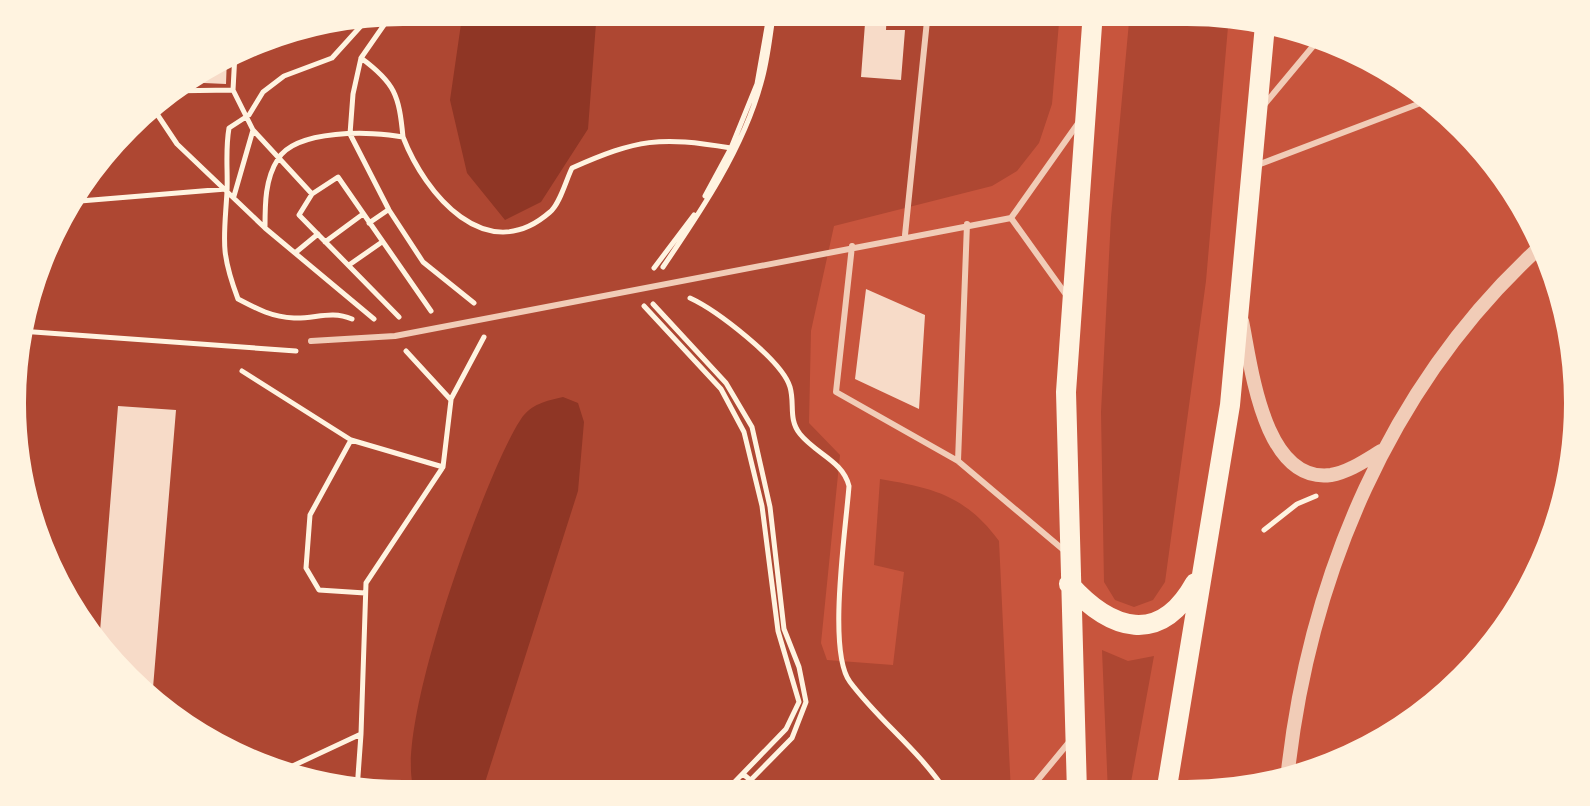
<svg xmlns="http://www.w3.org/2000/svg" width="1590" height="806" font-family="Ubuntu,sans-serif">
  <style>
    .green { fill: #ae4732 }
    .water { fill: #8f3625 }
    .building { fill: #f7dbc8 }
    .lines { fill: none; stroke-linecap: round; stroke-linejoin: round }
    .path { stroke: #fff3e0; stroke-width: 5 }
    .service { stroke: #f1ccb7; stroke-width: 6 }
    .tertiary { stroke: #f1ccb7; stroke-width: 14 }
    .primary { stroke: #fff3e0; stroke-width: 20 }
    .rim { fill: none; stroke: #fff3e0; stroke-width: 4 }
  </style>
  <rect width="100%" height="100%" fill="#c8553d"/>
  <!-- green -->
  <path class="green" d="M403,10L1060,11L1052,104L1039,143L1017,171L992,186L834,226L811,331L809,423L840,455L821,643L827,660L893,665L904,572L874,565L880,479C934,488 966,496 999,541L1011,793L378,795L229,755L125,681L50,576L11,429L23,302L76,185L163,91L276,31Z
    M1130,11H1212L1229,15L1206,281L1165,582L1153,600L1134,607L1115,600L1104,582L1101,412L1111,217Z
    M1102,650L1128,661L1154,656L1129,793H1108Z"/>
  <!-- water -->
  <path class="water" d="M463,10H597L588,129L541,202L505,220L467,173L450,100Z
    M563,397L578,403L584,422L578,491L481,795H417C385,749 487,469 521,419C531,404 546,401 563,397Z"/>
  <!-- building -->
  <path class="building" d="M866,10H887L886,30H905L901,80L861,77Z
    M227,57L226,84L182,82L216,63Z
    M866,289L925,315L919,409L855,379Z
    M118,406L176,410L152,700L125,681L99,644Z"/>
  <g class="lines">
    <!-- path -->
    <path class="path" d="M393,12L361,58L353,94L350,134L389,210L423,262L474,303
      M165,91L233,90
      M151,105L177,144L265,228L374,319
      M253,130L312,194
      M403,137C425,194 486,268 550,212C560,204 566,180 572,168C638,139 659,136 731,148
      M234,196L253,130L233,90L235,53
      M705,196L731,148L757,84L770,10
      M68,202L226,189
      M369,223L388,210
      M265,227C265,204 265,179 278,159C296,129 372,131 403,137C399,95 395,83 361,58
      M325,242L363,214
      M295,253L318,234
      M349,265L382,242
      M663,267C701,211 743,149 761,83C768,60 770,34 774,10
      M654,268L694,215
      M690,298C716,310 782,360 790,387C795,404 788,419 800,434C816,454 843,461 849,486C846,528 827,652 850,682C880,722 919,750 947,793
      M653,304L726,383L752,427L770,507L784,629L799,667L806,702L792,738L737,794
      M644,306L721,389L744,432L762,506L778,631L799,702L786,729L723,794
      M399,317L299,215L312,194L338,177L431,311
      M352,319C331,310 315,319 294,318C272,317 257,309 238,299C220,251 224,241 227,192C228,170 225,151 229,128L249,115L263,92L284,76L332,58L370,16
      M20,331L296,351
      M242,371L351,440L443,467
      M451,399L484,337
      M351,440L310,515L306,568L319,590L365,593
      M1264,530L1297,504L1316,496
      M284,770L361,734L366,583L443,467L451,400L406,351
      M743,774L767,794
      M357,790L361,734"/>
    <!-- service -->
    <path class="service" d="M1264,105L1319,39
      M1255,166L1426,101
      M1011,218L1067,296
      M905,235L928,11
      M852,246L836,392L958,461L1066,552
      M311,341L395,336L1011,218L1079,122
      M958,461L967,224
      M1027,793L1070,741"/>
    <!-- tertiary -->
    <path class="tertiary" d="M1242,321C1251,364 1263,484 1331,475C1349,472 1366,460 1381,451
      M1287,780C1308,578 1390,383 1541,246"/>
    <!-- primary -->
    <path class="primary" d="M1069,584C1111,631 1160,646 1195,583
      M1077,793L1066,392L1093,11
      M1166,793L1230,405L1265,25"/>
  </g>
  <!-- crop -->
  <path d="M0 0H1590V806H0ZM403 24H1187A379 379 0 0 1 1566 403V403A379 379 0 0 1 1187 782H403A379 379 0 0 1 24 403V403A379 379 0 0 1 403 24Z" fill="#fff3e0" fill-rule="evenodd"/>
  <path class="rim" d="M403 24H1187A379 379 0 0 1 1566 403V403A379 379 0 0 1 1187 782H403A379 379 0 0 1 24 403V403A379 379 0 0 1 403 24Z"/>
</svg>
